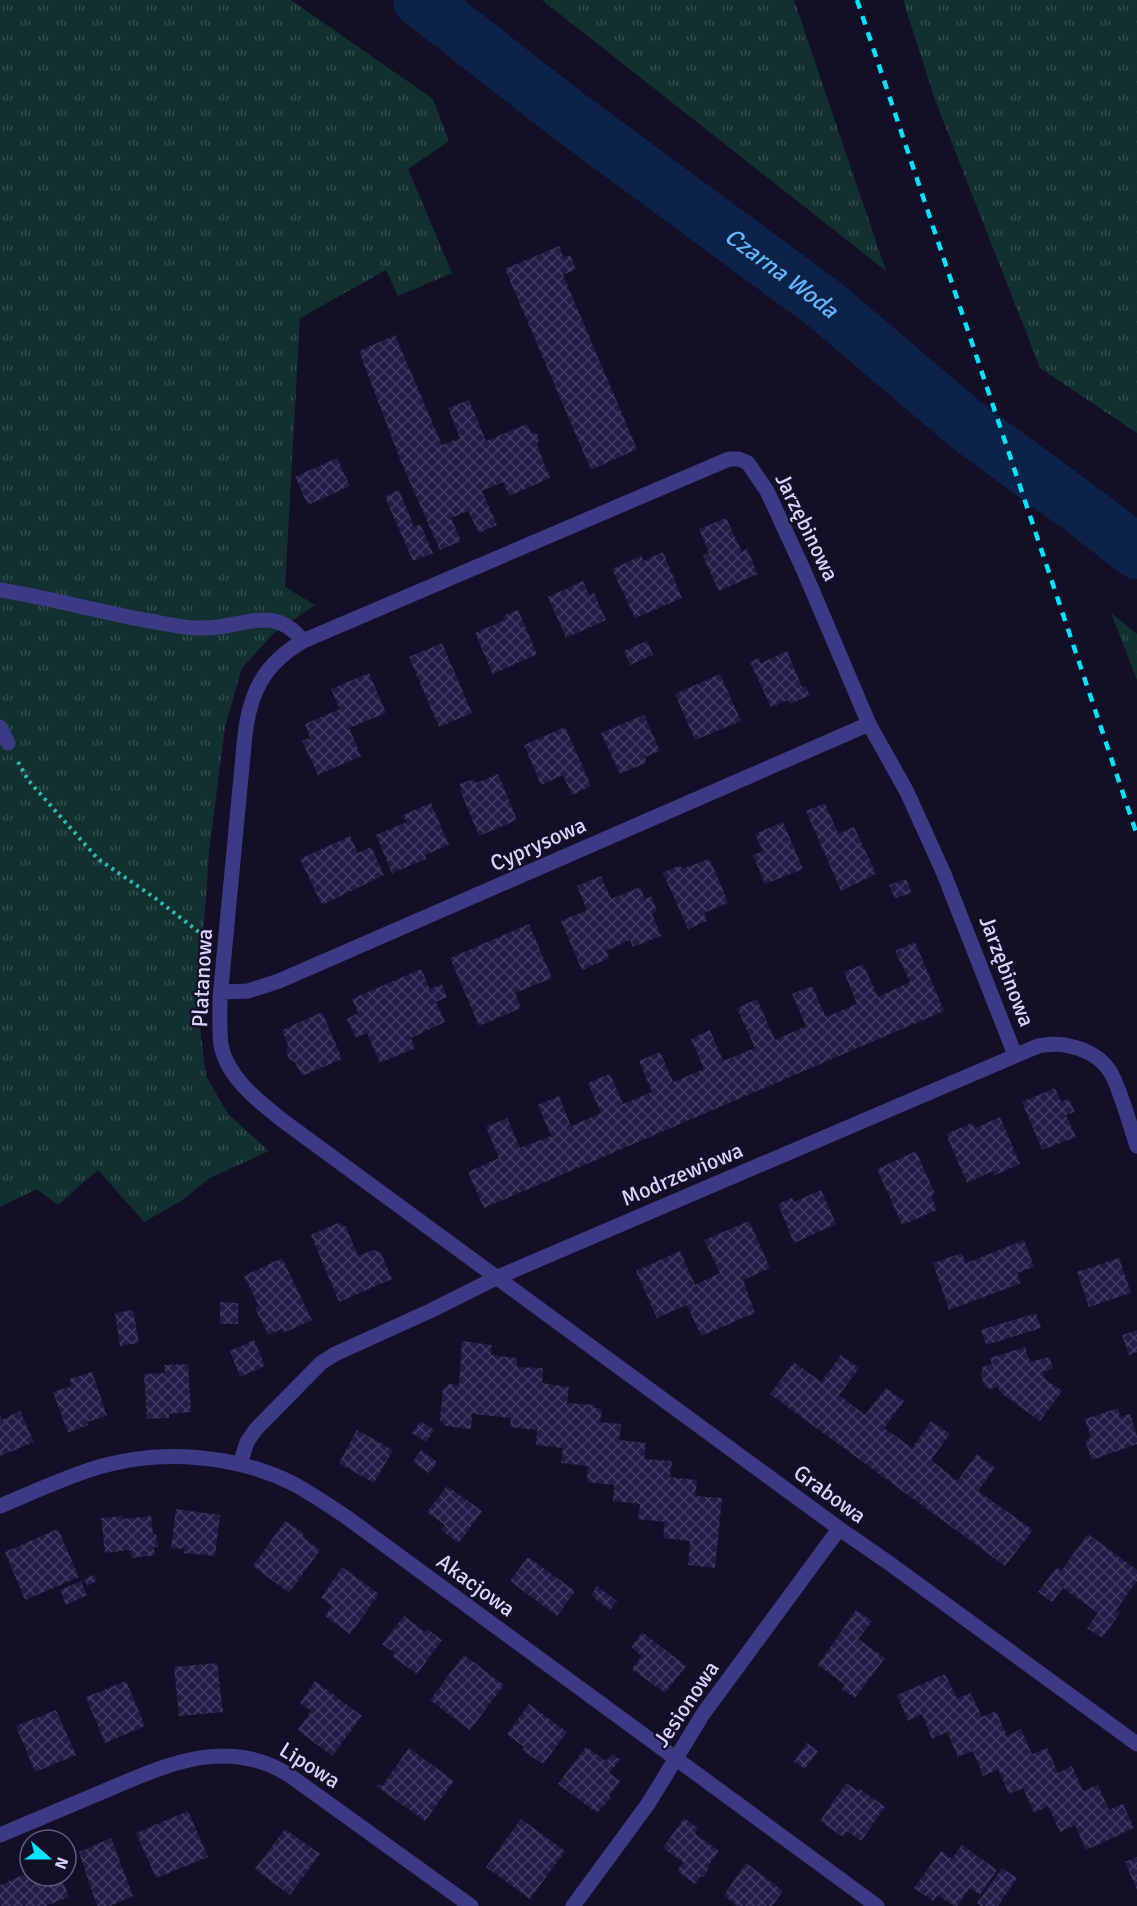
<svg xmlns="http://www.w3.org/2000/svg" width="1137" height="1906" font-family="Signika,sans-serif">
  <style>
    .grass { fill: url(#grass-tufts) }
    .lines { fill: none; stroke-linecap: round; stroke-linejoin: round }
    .river { stroke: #0c2248; stroke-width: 54 }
    .building { fill: url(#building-cross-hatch) }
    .path { stroke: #2fb8b0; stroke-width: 4; stroke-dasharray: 3 4.5; stroke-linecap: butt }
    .street { stroke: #3d3a85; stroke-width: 15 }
    .rail { stroke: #00e5ff; stroke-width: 4.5; stroke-dasharray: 9 8; stroke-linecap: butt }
    .labels { text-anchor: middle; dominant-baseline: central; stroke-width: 4.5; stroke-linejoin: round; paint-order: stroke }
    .street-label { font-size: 22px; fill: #d9d4ff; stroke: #130f26 }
    .water-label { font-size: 24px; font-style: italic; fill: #62b6ff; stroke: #130f26 }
  </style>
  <defs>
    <pattern id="grass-tufts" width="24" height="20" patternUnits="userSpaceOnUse" patternTransform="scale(1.5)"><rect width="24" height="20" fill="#12302f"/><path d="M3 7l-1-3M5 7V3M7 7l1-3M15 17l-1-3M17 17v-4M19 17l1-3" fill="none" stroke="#344d4e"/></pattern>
    <pattern id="building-cross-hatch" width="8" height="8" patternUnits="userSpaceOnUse" patternTransform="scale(1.5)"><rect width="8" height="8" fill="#241b47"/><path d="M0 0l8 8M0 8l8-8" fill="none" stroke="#433b63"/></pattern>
  </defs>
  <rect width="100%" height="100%" fill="#130f26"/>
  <!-- grass -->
  <path class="grass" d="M0,0H291L433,99L449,141L408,169L452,273L398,296L386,270L300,318L285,587L315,605L274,633L242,668L225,727L209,853L198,1010L206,1076L228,1114L269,1151L210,1178L181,1201L144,1222L98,1170L58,1205L37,1189L0,1207Z
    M542,0H794L886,271Z
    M903,0H1137V433L1040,368L935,100Z
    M1111,613L1137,634V680Z"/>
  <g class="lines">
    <!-- river -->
    <path class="river" id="s1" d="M420,0L570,117L824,304L969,427L1080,508L1137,552"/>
  </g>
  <!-- building -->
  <path class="building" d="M559,246L564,258L570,255L576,269L563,275L637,449L591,470L505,269Z
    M395,335L442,445L460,438L448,408L469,400L486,441L527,424L531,432L537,434L539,440L537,445L550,478L509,496L503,482L482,491L497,525L479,533L468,511L451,518L461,541L440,550L401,462L359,351Z
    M337,458L350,486L308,505L295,477Z
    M399,490L414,527L420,524L433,553L413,561L385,497Z
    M726,518L742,552L747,549L758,574L719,591L703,556L709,553L699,529Z
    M663,552L682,598L635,618L612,569L641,556L644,561Z
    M583,581L589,595L594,593L606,620L566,638L548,597Z
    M518,610L537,654L493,674L475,633L505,620L503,616Z
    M647,641L653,655L630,665L624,651Z
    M442,643L472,713L439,727L409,657Z
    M787,651L802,687L805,686L810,695L790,704L788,700L771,707L750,662L759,658L761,663Z
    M369,673L386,713L349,728L361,756L318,775L302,741L310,738L305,724L340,709L331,689Z
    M720,674L741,721L695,740L675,694Z
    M644,715L660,751L645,757L646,763L620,774L601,733Z
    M565,727L591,786L572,795L563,775L541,785L524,745Z
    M498,774L517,820L479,836L460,790L462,789L460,784L474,779L476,783Z
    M431,803L449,845L425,855L426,859L392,873L376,835L407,822L403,815Z
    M825,803L838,834L854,827L876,874L841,891L806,811Z
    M783,822L803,869L765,884L753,855L763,851L755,834Z
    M350,836L358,853L371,847L384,875L322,905L300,859Z
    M709,859L716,873L728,903L704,913L707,921L688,929L663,873L680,865L682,869Z
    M601,876L611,899L640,887L645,899L651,896L657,911L652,914L661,936L633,947L630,940L606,951L609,958L582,970L561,921L587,910L577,886Z
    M906,879L912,893L895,898L889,885Z
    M529,924L552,978L515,993L521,1008L479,1026L450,958Z
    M915,942L944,1011L484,1208L468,1172L499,1158L486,1127L507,1118L520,1148L551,1136L538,1105L559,1096L571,1126L601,1113L588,1083L610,1074L623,1104L652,1092L639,1061L660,1052L673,1082L704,1069L691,1039L710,1030L723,1061L755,1048L737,1008L757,999L775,1040L806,1026L792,994L812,986L826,1017L857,1004L844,972L863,964L878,997L910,982L895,951Z
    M421,969L430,989L442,984L447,997L436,1002L445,1022L411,1038L415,1048L380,1063L367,1033L356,1038L347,1019L358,1013L352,999Z
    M322,1012L342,1059L302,1076L295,1062L289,1059L286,1051L288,1045L282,1030Z
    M1055,1088L1061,1102L1069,1099L1075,1112L1066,1115L1076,1137L1042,1150L1022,1102Z
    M1000,1117L1020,1164L995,1175L993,1171L967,1183L946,1134L972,1123L975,1128Z
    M916,1151L935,1194L931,1196L937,1210L902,1225L877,1169Z
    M821,1190L836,1224L794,1243L778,1204L792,1198L794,1202Z
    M749,1221L770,1268L743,1280L755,1313L701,1336L687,1305L657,1318L636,1271L680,1251L695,1285L720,1273L704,1240Z
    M338,1223L346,1227L358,1256L373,1250L381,1253L392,1279L339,1302L311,1235Z
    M1024,1240L1034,1267L1017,1273L1021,1283L949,1310L933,1263L962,1253L966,1263Z
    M282,1258L312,1320L283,1333L282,1329L268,1335L255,1308L259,1306L244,1276Z
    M1119,1258L1131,1293L1089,1307L1077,1272Z
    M220,1302L238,1303V1324H220Z
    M133,1310L139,1343L120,1346L115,1313Z
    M1036,1313L1041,1328L986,1345L981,1330Z
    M1137,1330V1352L1129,1355L1122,1335Z
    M254,1340L265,1366L240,1377L230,1351Z
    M462,1341L492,1345L491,1355L517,1358V1367L543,1368L542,1383L569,1387L567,1403L595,1405L594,1408L602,1409L600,1422L621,1424L619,1440L646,1443L644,1459L672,1461L670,1477L697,1480L695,1496L722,1498L715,1568L688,1565L690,1541L663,1538L665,1522L638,1519L640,1504L613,1501L614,1485L587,1482L588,1466L561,1463L563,1448L536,1445L537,1430L510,1427L511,1418L472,1414L471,1429L445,1426L440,1420L443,1389L449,1384L459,1385Z
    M1025,1347L1030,1362L1049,1357L1053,1368L1043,1372L1045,1379L1062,1391L1040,1421L1001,1393L998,1387L990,1389L984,1385L981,1374L983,1367L992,1364L990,1358Z
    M841,1355L859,1368L839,1395L865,1415L886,1388L904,1401L884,1428L912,1448L931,1421L950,1434L931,1460L957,1481L977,1454L995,1468L978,1491L1033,1530L1005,1566L770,1394L794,1362L821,1382Z
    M188,1364L191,1412L169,1414V1418L147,1419L144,1374L165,1373L164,1365Z
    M92,1372L107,1416L87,1422L88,1425L68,1433L53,1392L72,1386L70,1379Z
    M1118,1408L1120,1417L1130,1414L1137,1436V1444L1092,1460L1085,1440L1091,1438L1085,1419Z
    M20,1411L34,1442L0,1456V1415L2,1420Z
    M421,1421L434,1430L426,1442L412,1433Z
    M357,1430L393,1450L374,1483L339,1463Z
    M421,1450L437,1462L429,1473L413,1462Z
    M447,1486L482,1511L459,1543L441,1530L445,1525L427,1512Z
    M176,1509L220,1515L215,1556L184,1553L185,1549L171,1548Z
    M122,1516V1519L151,1516L153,1535L156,1534L158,1547H154L155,1555L132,1558L130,1550L105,1553L101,1518Z
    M285,1521L299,1530L304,1535L303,1537L320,1550L289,1593L253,1566Z
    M58,1529L79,1577L25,1600L5,1552Z
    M1088,1534L1137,1570V1581L1116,1610L1120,1613L1102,1638L1087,1628L1098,1613L1063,1588L1052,1602L1038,1592L1057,1567L1061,1571Z
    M528,1557L575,1591L557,1616L510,1581Z
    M342,1567L379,1594L350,1634L325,1616L332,1606L321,1598Z
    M94,1575L97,1581L87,1586L84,1579Z
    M81,1581L87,1595L66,1605L60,1590Z
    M597,1586L617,1601L610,1610L591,1595Z
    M856,1610L872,1621L858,1639L885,1658L855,1698L842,1689L845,1685L818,1665Z
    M404,1616L425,1632L427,1629L442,1640L417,1674L392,1656L395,1653L382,1644Z
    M642,1632L686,1666L665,1693L632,1669L642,1656L631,1647Z
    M464,1655L504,1685L470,1730L430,1700Z
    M217,1663L223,1712L179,1716L174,1667Z
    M945,1674L957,1698L971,1693L982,1717L996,1711L1007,1736L1021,1729L1032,1754L1047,1748L1058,1773L1072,1766L1083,1791L1098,1785L1109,1810L1123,1804L1134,1828L1086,1850L1075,1825L1060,1832L1048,1806L1034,1813L1023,1788L1009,1794L998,1769L983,1776L973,1751L958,1757L947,1732L932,1739L922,1714L908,1721L897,1695Z
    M126,1681L145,1726L105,1743L86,1697Z
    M315,1681L362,1716L332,1756L298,1730L311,1711L300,1703Z
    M529,1704L567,1732L543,1764L522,1750L524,1747L507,1734Z
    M56,1710L76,1755L35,1772L16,1726Z
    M807,1743L818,1751L805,1769L794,1762Z
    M586,1747L606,1761L612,1754L620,1760L609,1773L620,1781L609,1796L611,1798L597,1813L558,1784Z
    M409,1748L454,1781L425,1821L376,1786L378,1784L382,1786Z
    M846,1783L858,1791L860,1789L885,1807L861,1841L847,1831L843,1837L820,1821Z
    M188,1811L208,1857L156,1878L136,1833Z
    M684,1818L698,1828L695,1834L719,1851L707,1867L709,1868L703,1877L701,1876L695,1884L677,1871L683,1862L663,1848Z
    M521,1819L565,1851L530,1899L486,1867Z
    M285,1829L320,1854L290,1895L255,1869Z
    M111,1838L133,1896L110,1906H97L79,1852Z
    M962,1845L997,1870L980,1895L970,1888L957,1906H954L938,1895L933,1901L914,1888L941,1851L952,1859Z
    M1137,1857V1890L1125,1862Z
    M746,1863L783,1891L772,1906H737L724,1895Z
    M1002,1868L1017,1878L998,1906H981L977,1903Z
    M30,1872V1876H61L69,1897L46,1906H0V1885Z"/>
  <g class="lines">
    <!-- path -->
    <path class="path" d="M18,762L28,780L98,859L155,898L204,936"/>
    <!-- street -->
    <path class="street" d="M0,590C50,598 99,612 150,621C167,624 187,629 205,628C241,628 274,603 303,641
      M0,727L8,743
      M221,992L248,991L279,981L869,724
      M1015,1055L944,874L907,792L869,724L804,571L767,491L748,463L739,459H729L303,641C264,664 250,692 245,735L220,998C220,1013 219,1030 221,1045C227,1077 258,1101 282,1120L844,1532L889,1563L1137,1744
      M240,1464L247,1442L256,1429L321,1363L335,1354L430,1311L498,1277L1038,1046C1064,1040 1099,1050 1112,1075C1123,1097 1129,1123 1137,1146
      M0,1506C34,1492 67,1476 102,1466C165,1449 236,1455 294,1484C312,1494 328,1505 345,1516L877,1906
      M0,1835C34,1821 68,1806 102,1792C164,1766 225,1735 289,1775L471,1906
      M573,1906L648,1804L703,1714L839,1529"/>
    <!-- rail -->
    <path class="rail" d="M857,0L1137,835"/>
  </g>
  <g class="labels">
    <!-- street labels -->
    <g class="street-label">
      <text transform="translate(807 527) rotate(64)">Jarzębinowa</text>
      <text transform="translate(538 844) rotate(-24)">Cyprysowa</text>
      <text transform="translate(1007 971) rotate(69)">Jarzębinowa</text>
      <text transform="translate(202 978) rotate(-87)">Platanowa</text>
      <text transform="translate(682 1174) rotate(-23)">Modrzewiowa</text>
      <text transform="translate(830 1494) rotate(36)">Grabowa</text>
      <text transform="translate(476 1585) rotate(36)">Akacjowa</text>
      <text transform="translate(686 1704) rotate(-56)">Jesionowa</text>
      <text transform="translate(310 1765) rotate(32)">Lipowa</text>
    </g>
    <!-- water labels -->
    <g class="water-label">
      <text stroke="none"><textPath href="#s1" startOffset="453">Czarna Woda</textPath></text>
    </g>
  </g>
  <!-- north arrow -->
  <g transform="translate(48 1858) rotate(111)"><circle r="28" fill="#130f26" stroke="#625e7d" stroke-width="1.5"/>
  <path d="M0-4.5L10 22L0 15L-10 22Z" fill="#00e5ff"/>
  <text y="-9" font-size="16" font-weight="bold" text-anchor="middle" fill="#d9d4ff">N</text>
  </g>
</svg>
